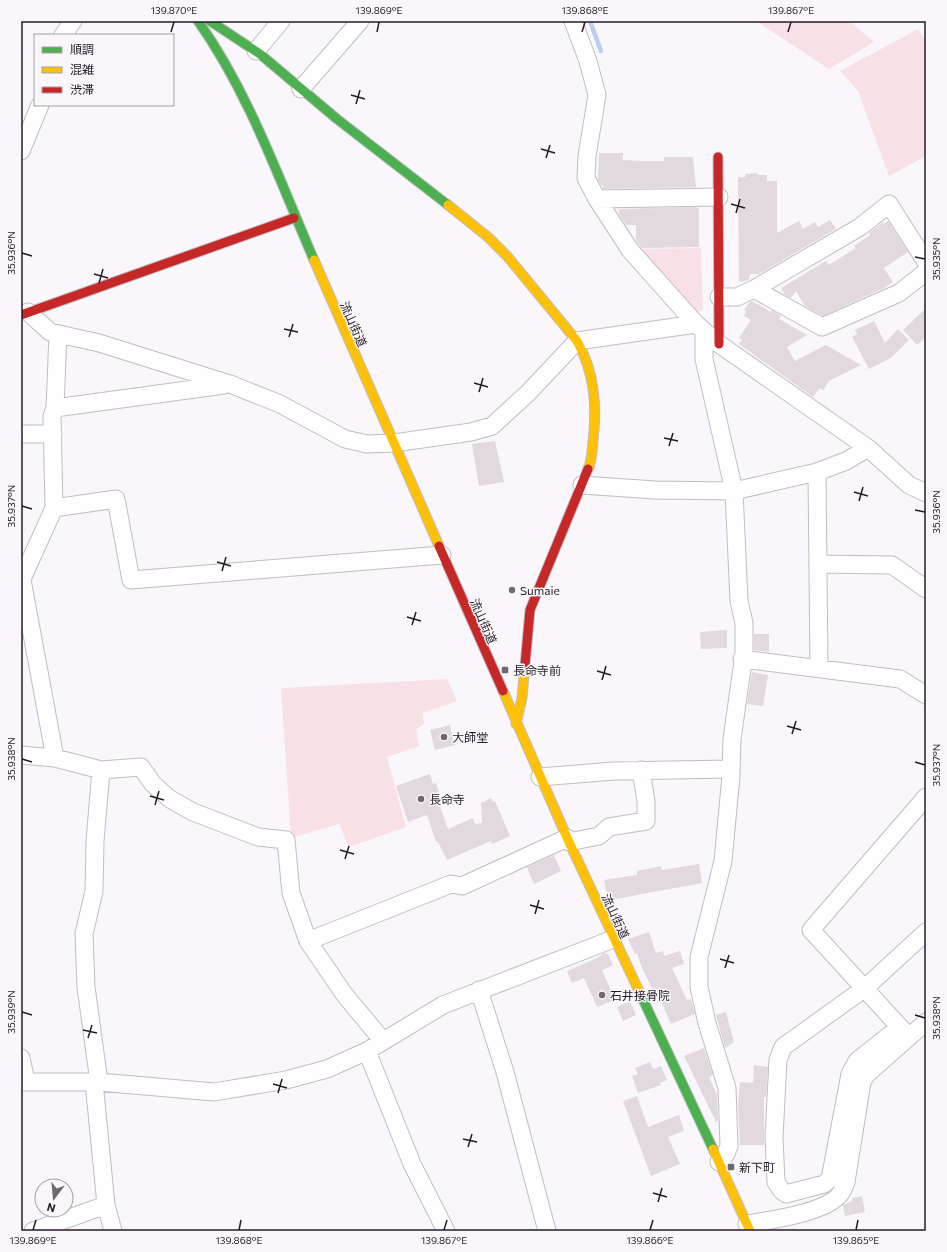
<svg xmlns="http://www.w3.org/2000/svg" width="947" height="1252" font-family="Commissioner,'Noto Sans JP',sans-serif">
  <style>
    .green { fill: #f8e1e6 }
    .lines { fill: none; stroke-linecap: round; stroke-linejoin: round }
    .stream { stroke: #bdcfee; stroke-width: 4.5 }
    .building { fill: #e2d9e0 }
    .street-casing { stroke: #c1bdc4; stroke-width: 19 }
    .fast-casing { stroke: #c1bdc4; stroke-width: 11 }
    .slow-casing { stroke: #c1bdc4; stroke-width: 11 }
    .jam-casing { stroke: #c1bdc4; stroke-width: 11 }
    .street { stroke: #fefefe; stroke-width: 17 }
    .fast { stroke: #4caf50; stroke-width: 9 }
    .slow { stroke: #ffc107; stroke-width: 9 }
    .jam { stroke: #c62828; stroke-width: 9 }
    .ticks { fill: none; stroke: #241d27; stroke-width: 1.5 }
    .poi-dot { fill: #6f6971; stroke: #faf6fc; stroke-width: 1.5 }
    .labels { text-anchor: middle; dominant-baseline: central; stroke-width: 3; stroke-linejoin: round; paint-order: stroke }
    .street-label { font-size: 12px; fill: #241d27; stroke: #faf6fc }
    .poi-label { font-size: 12px; fill: #241d27; stroke: #faf6fc; text-anchor: start }
    .neatline { fill: none; stroke: #241d27; stroke-width: 1.5 }
    .ticks-label { font-size: 10px; text-anchor: middle; fill: #241d27 }
  </style>
  <rect width="100%" height="100%" fill="#f9f7fb"/>
  <!-- green -->
  <path class="green" d="M756,21H849L874,42L829,69Z
    M918,29L926,41V156L889,176L858,91L840,71Z
    M701,248L703,310L693,313L636,249Z
    M447,679L457,701L423,713L424,724L416,729L419,746L387,757L406,827L349,847L339,824L291,838L281,688Z"/>
  <g class="lines">
    <!-- stream -->
    <path class="stream" d="M590,21L601,51"/>
  </g>
  <!-- building -->
  <path class="building" d="M599,153H623V160L642,161H664V157H693L696,187L603,189V185H601L598,180Z
    M757,173V175H767V181H777V233L799,221L803,229L815,222L818,227L830,220L836,229L759,274H750L749,280L739,282L738,177H745V174Z
    M696,207L699,209V247L641,248L636,240V225H626L619,214V209Z
    M888,221L908,252L884,268L893,282L882,289L823,316L805,306L796,291L791,298L785,295L781,288L826,261L829,265L856,248L854,246L870,235L869,233L883,222L884,224Z
    M752,301L771,312L772,310L781,316L779,319L807,335L787,347L795,361L826,345L861,365L829,381L823,390L820,388L813,397L739,344L742,340L739,338L751,320L744,316L746,311L744,310L749,303Z
    M926,308V337L917,345L903,330Z
    M874,321L885,343L898,329L909,340L891,358L869,369L852,337L857,334L855,330Z
    M495,441L504,482L479,486L472,444Z
    M727,630V648L701,649L700,632Z
    M754,634H769V652L754,650Z
    M752,672L768,675L763,706L747,704Z
    M450,725L455,745L435,750L430,730Z
    M430,774L433,784L436,783L441,799L438,800L448,829L473,818L475,824L482,823L481,803L491,798L493,802L495,801L510,836L492,844L491,841L447,860L438,842H436L427,815L408,822L396,786Z
    M554,855L561,871L534,884L527,867Z
    M699,864L702,883L610,900L607,893L604,880L637,875V871L661,866L662,870Z
    M649,932L656,953L663,951L664,956L680,951L684,964L672,968L687,1000L691,999L695,1014L671,1024L660,999L658,1000L642,968L637,953L635,954L628,939Z
    M604,953L608,954L613,965L602,970L615,1000L597,1007L584,978L572,983L567,971L597,958Z
    M630,1001L636,1015L623,1021L617,1007Z
    M726,1012L734,1042L725,1048L716,1015Z
    M704,1048L713,1075L709,1077L717,1095L718,1121L716,1122L684,1056Z
    M650,1062L653,1069L661,1066L667,1080L660,1083L661,1085L638,1093L632,1076L638,1074L635,1068Z
    M754,1065L768,1067L766,1097H764V1145H740L738,1103L740,1082L753,1083Z
    M637,1096L648,1127L679,1115L684,1131L668,1137L680,1164L651,1176L623,1101Z
    M862,1196L865,1212L845,1216L843,1205L852,1201V1198Z"/>
  <g class="lines">
    <!-- street casing -->
    <g class="street-casing">
      <path id="street" d="M573,21L588,61L597,95L587,156L586,178L597,199L630,250L696,324L719,344L868,448L909,485L926,493
        M63,35L73,21
        M256,51L281,21
        M301,89L360,21
        M21,151L40,105
        M597,199L719,197
        M754,289L822,327L899,293L926,272
        M719,297H737L754,289L860,227L889,204L926,262
        M28,312L50,332L99,343L230,384L280,404L345,439L367,444L394,443L471,432L492,426L528,393L577,341L696,324
        M704,331V359L734,491L739,601L744,623V654L732,739L731,776L723,861L699,957V987L707,1023L727,1088L729,1146L726,1154L719,1162
        M55,408L224,385
        M21,434H53
        M817,472L819,668
        M582,485L655,490L734,491L817,472L846,461L868,448
        M54,508L116,499L131,580L442,555
        M818,564L892,565L926,589
        M22,580L55,758
        M21,581L54,508L52,416L55,408L58,334
        M742,659L900,679L926,695
        M21,755L55,758L101,770L141,767L153,784L170,799L193,812L258,837L286,840L291,893L308,941L344,994L383,1041
        M540,777L614,771L730,769
        M569,842L599,836L609,827L646,821V801L641,770
        M308,941L451,884L462,886L567,838
        M479,990L505,1072L547,1231
        M900,1027L857,1061L850,1074L830,1179L824,1184L786,1194L782,1191L776,1182L774,1137L778,1060L783,1047L865,988L926,932
        M908,1036L811,930L926,797
        M367,1051L412,1164L446,1231
        M21,1058L26,1081
        M21,1082H99L214,1092L286,1080L327,1069L367,1051L443,1005L613,939
        M94,1082L106,1205L113,1231
        M99,1082L86,987L84,934L94,891L95,841L101,770
        M747,1224C770,1220 827,1213 841,1193C843,1190 845,1185 846,1182L862,1082L866,1075L926,1022
        M33,1231L106,1205"/>
    </g>
    <!-- fast casing -->
    <g class="fast-casing">
      <path id="fast" d="M198,21C249,93 279,179 314,260
        M210,21L260,54L337,119L448,205
        M639,991L713,1149"/>
    </g>
    <!-- slow casing -->
    <g class="slow-casing">
      <path id="slow" d="M448,205L488,237L507,256L577,341C595,373 597,406 593,442C592,451 592,461 588,469
        M314,260L439,546
        M503,691L569,842L639,991
        M516,724L522,698L525,665
        M713,1149L750,1231"/>
    </g>
    <!-- jam casing -->
    <g class="jam-casing">
      <path id="jam" d="M718,157L719,344
        M21,315L294,218
        M439,546L503,691
        M525,665L530,610L588,469"/>
    </g>
    <!-- street -->
    <use href="#street" class="street"/>
    <!-- fast -->
    <use href="#fast" class="fast"/>
    <!-- slow -->
    <use href="#slow" class="slow"/>
    <!-- jam -->
    <use href="#jam" class="jam"/>
  </g>
  <!-- ticks -->
  <path class="ticks" d="M171,32L174,22M377,32L379,22M582,32L585,22M788,32L791,22M351,95L365,99M356,104L360,90M541,149L555,153M546,158L550,145M731,204L745,208M736,213L740,199M22,253L32,256M915,257L925,259M94,274L108,278M99,283L103,269M284,329L298,332M289,337L293,324M474,383L488,387M479,392L483,378M664,438L678,441M669,446L673,433M854,492L868,496M859,501L863,487M22,506L32,509M915,510L925,512M217,562L231,566M222,571L226,557M407,617L421,621M412,625L416,612M597,671L611,675M602,680L606,666M787,726L801,730M792,734L796,721M22,759L32,762M915,762L925,765M150,796L164,800M155,805L159,791M340,850L354,854M345,859L349,846M530,905L544,909M535,914L539,900M720,959L734,963M725,968L729,955M22,1012L32,1015M915,1015L925,1018M83,1030L97,1033M88,1038L92,1025M273,1084L287,1088M278,1093L282,1079M463,1139L477,1142M468,1147L472,1134M653,1193L667,1197M658,1202L662,1188M33,1230L36,1220M239,1230L241,1220M444,1230L447,1220M650,1230L653,1220M856,1230L858,1220"/>
  <!-- markers -->
  <g class="poi-dot">
    <circle cx="512" cy="590" r="4"/>
    <rect x="501" y="666" width="8" height="8" rx="2"/>
    <circle cx="444" cy="737" r="4"/>
    <circle cx="421" cy="799" r="4"/>
    <circle cx="602" cy="995" r="4"/>
    <rect x="727" y="1163" width="8" height="8" rx="2"/>
  </g>
  <g class="labels">
    <!-- street labels -->
    <g class="street-label">
      <text transform="translate(354 324) rotate(66)">流山街道</text>
      <text transform="translate(484 621) rotate(66)">流山街道</text>
      <text transform="translate(616 916) rotate(65)">流山街道</text>
    </g>
    <!-- poi labels -->
    <g class="poi-label">
      <text x="520" y="590">Sumaie</text>
      <text x="513" y="670">長命寺前</text>
      <text x="452" y="737">大師堂</text>
      <text x="429" y="799">長命寺</text>
      <text x="610" y="995">石井接骨院</text>
      <text x="739" y="1167">新下町</text>
    </g>
  </g>
  <!-- border -->
  <rect width="947" height="1252" fill="none" stroke="#faf6fc" stroke-width="44"/>
  <!-- legend -->
  <rect x="34" y="34" width="140" height="72" fill="#faf6fc" stroke="#a49fa7"/>
  <rect x="42" y="47" width="20" height="6" fill="#4caf50" stroke="#a49fa7"/>
  <text x="70" y="54" font-size="12" fill="#241d27">順調</text>
  <rect x="42" y="67" width="20" height="6" fill="#ffc107" stroke="#a49fa7"/>
  <text x="70" y="74" font-size="12" fill="#241d27">混雑</text>
  <rect x="42" y="87" width="20" height="6" fill="#c62828" stroke="#a49fa7"/>
  <text x="70" y="94" font-size="12" fill="#241d27">渋滞</text>
  <!-- north arrow -->
  <g transform="translate(54 1198) rotate(196)"><circle r="19" fill="#faf6fc" stroke="#a49fa7"/>
  <path d="M0-3L7 15L0 10L-7 15Z" fill="#6f6971"/>
  <text y="-6" font-size="11" font-weight="bold" text-anchor="middle" fill="#241d27">N</text>
  </g>
  <rect x="22" y="22" width="903" height="1208" class="neatline"/>
  <g class="ticks-label">
    <text x="174" y="14">139.870°E</text>
    <text x="379" y="14">139.869°E</text>
    <text x="585" y="14">139.868°E</text>
    <text x="791" y="14">139.867°E</text>
    <text transform="translate(11 253) rotate(-90)" y="4">35.936°N</text>
    <text transform="translate(936 259) rotate(-90)" y="4">35.935°N</text>
    <text transform="translate(11 506) rotate(-90)" y="4">35.937°N</text>
    <text transform="translate(936 512) rotate(-90)" y="4">35.936°N</text>
    <text transform="translate(11 759) rotate(-90)" y="4">35.938°N</text>
    <text transform="translate(936 765) rotate(-90)" y="4">35.937°N</text>
    <text transform="translate(11 1012) rotate(-90)" y="4">35.939°N</text>
    <text transform="translate(936 1018) rotate(-90)" y="4">35.938°N</text>
    <text x="33" y="1244">139.869°E</text>
    <text x="239" y="1244">139.868°E</text>
    <text x="444" y="1244">139.867°E</text>
    <text x="650" y="1244">139.866°E</text>
    <text x="856" y="1244">139.865°E</text>
  </g>
</svg>
